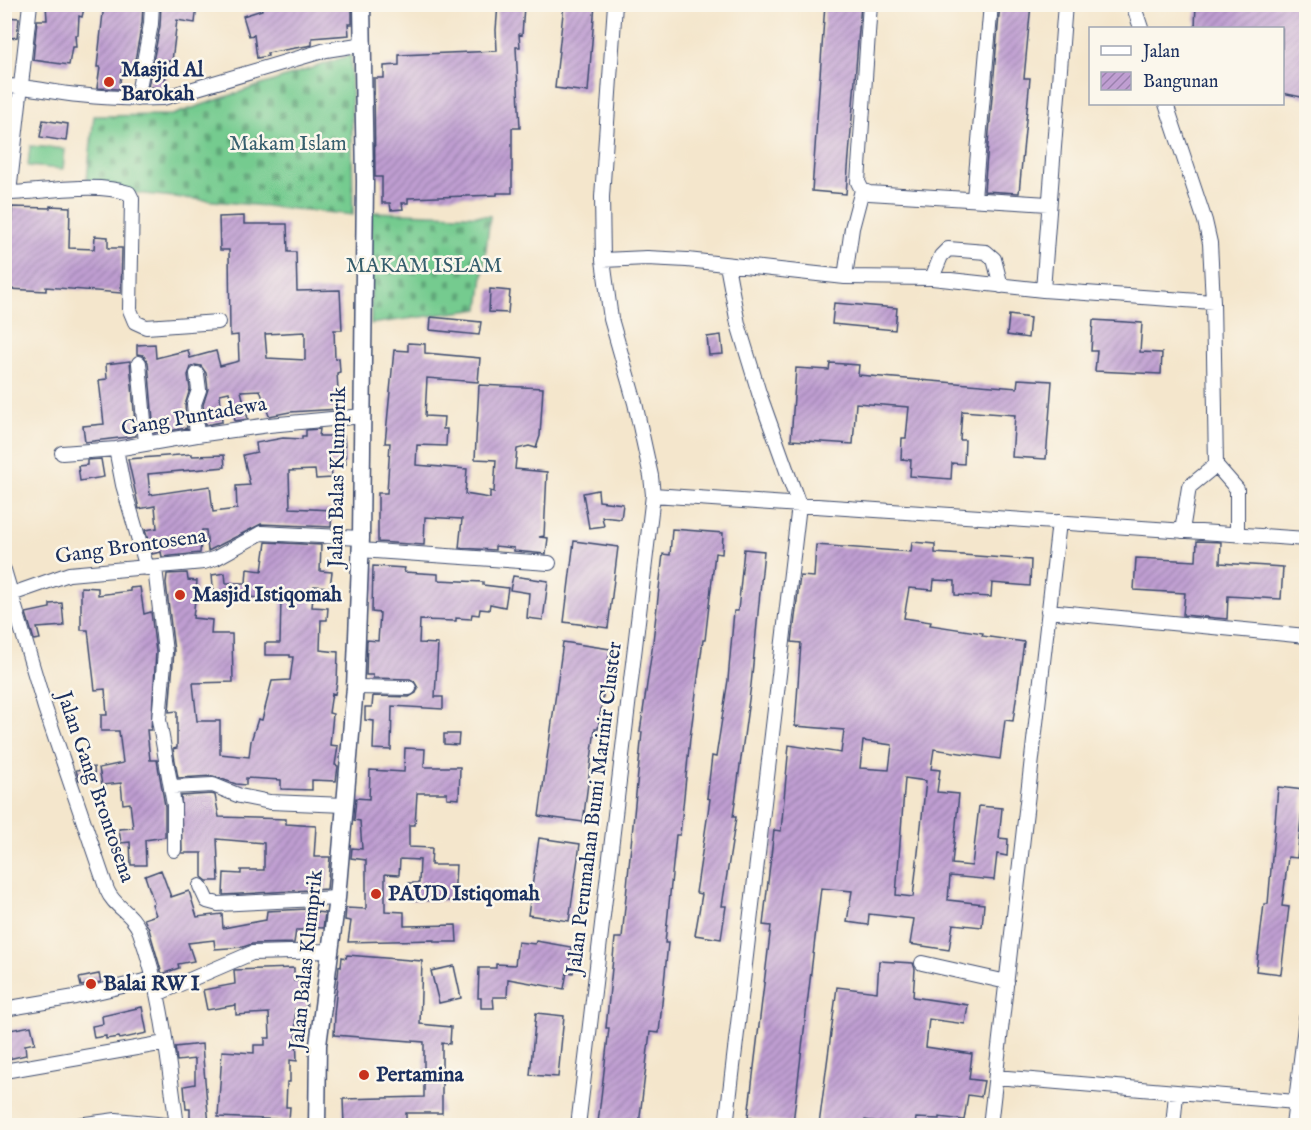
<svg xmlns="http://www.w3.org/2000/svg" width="1311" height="1130" font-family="'IM FELL English',serif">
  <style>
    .cemetery { fill: url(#cemetery-stones); stroke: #487d76; stroke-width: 1.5 }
    .pitch { fill: #75cb8f; stroke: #487d76; stroke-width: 1.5 }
    .building { fill: url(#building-hatch); fill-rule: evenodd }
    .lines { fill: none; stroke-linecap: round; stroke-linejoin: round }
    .minor-casing { stroke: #3c4a6e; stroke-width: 16 }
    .tertiary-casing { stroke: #3c4a6e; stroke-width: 19 }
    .minor { stroke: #fff; stroke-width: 14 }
    .tertiary { stroke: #fff; stroke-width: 16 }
    .poi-dot { fill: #c8321e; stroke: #fbf7ec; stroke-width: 2 }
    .labels { text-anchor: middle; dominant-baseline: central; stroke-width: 5; stroke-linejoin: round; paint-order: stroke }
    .poi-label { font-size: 21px; font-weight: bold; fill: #1b2f5e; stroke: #fbf7ec; text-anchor: start }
    .park-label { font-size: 21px; fill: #365e6d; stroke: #fbf7ec }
    .street-label { font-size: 21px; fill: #1b2f5e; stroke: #fbf7ec }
  </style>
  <defs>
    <pattern id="cemetery-stones" width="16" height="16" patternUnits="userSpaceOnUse" patternTransform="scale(1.5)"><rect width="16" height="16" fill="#75cb8f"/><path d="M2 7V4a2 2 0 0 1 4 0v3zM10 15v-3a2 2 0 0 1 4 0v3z" fill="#5fa578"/></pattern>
    <pattern id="building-hatch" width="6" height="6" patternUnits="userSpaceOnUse" patternTransform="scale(1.5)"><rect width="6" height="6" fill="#bf9ed1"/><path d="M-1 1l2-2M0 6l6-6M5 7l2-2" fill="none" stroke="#9a81ad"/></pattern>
  </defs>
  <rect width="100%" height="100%" fill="#fbf7ec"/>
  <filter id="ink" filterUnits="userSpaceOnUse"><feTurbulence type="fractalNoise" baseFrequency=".0167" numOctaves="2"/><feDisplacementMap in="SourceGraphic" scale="12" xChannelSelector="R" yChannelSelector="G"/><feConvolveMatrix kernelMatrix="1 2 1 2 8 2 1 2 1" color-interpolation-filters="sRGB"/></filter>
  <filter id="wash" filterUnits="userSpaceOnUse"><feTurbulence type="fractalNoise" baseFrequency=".008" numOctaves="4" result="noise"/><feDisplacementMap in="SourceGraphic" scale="24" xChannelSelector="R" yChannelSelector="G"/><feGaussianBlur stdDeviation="1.35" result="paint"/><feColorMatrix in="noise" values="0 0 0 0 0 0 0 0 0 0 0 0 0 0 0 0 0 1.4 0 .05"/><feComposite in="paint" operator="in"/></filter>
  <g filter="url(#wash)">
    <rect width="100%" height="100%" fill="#f4e6cc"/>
    <!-- cemetery -->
    <path class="cemetery" d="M351,55L353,215L86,188L94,116L172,115Z
      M371,212L490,216L479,309L371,324Z"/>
    <!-- pitch -->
    <path class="pitch" d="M30,146L65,149L63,169L28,166Z"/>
    <g id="blocks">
      <!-- building -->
      <path class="building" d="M46,4H85L82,17L79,16L78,35H75L76,47H72L69,65L33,60L37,20H47Z
        M104,4H143L142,23L133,71L122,69L119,89L97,88L100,67H97Z
        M161,4H197L195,23L177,20L172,61H168L164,88L148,87L160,26Z
        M261,4H352V24H348L349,35L312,38V45L267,53L268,56L257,58L254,35L249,36L243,16L262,10Z
        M498,4L524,6L522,35L519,34L520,47H516L520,128H512V193H497V195L408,198V203H402L403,209L391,210L390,203H382V177H375L374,78H384V66L399,65V55L497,51L496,30Z
        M564,4H595L588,92L555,88Z
        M825,4H861L846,194L812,191Z
        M1000,4H1031L1024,78H1030L1019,193L984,191Z
        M1196,4H1306V98L1282,93V28H1195Z
        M4,17L19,18L17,37L4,39Z
        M43,120L68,124L66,141L40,137Z
        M50,206L70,207L69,248L94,249L95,236L108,237V248H122L121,293L46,287V291L9,289L12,207L50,208Z
        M244,216V224H287L288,252H296L297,291L340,290L342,330H334L335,359L339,358L340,372L337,373L339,409L290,412L269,416L260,390L241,391L248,419L235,421L229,392L220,394L222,422L205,425L203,405L208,389L206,373L201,366L195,365L191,367L188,375L190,389L185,405L187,428L154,433L148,362L143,355L137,354V345L155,344L156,358L188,350L190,358L216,351L220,366L239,361L238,335L230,336L229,250H220L219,217ZM305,332V360L267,358L265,334Z
        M490,289L510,291L508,313L489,312Z
        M834,303L897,308L895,330L832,324Z
        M1009,315L1030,318L1028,338L1007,335Z
        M431,317L481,322L479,335L430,330Z
        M1093,320L1142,323L1140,352L1162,353L1161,374L1095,371L1097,351H1091Z
        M721,335L723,354L709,355L707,337Z
        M408,343L425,344V353L480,358L478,382L427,378L425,416L444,417L443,429H447L446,446L417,445L416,465L467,469L465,494L490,498V491L494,492L496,460L475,459L479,385L543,388L540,436L536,448L529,446L517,449L515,469L547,472L544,536L539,537L548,538L546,554L514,551V548L495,546V550L459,548L462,519L425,517L424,545L378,542V493H387L390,443H385L386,433L394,350L408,351Z
        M130,361L136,436L85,442L83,426L104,424L99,380L107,379L106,364Z
        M830,363L859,365L858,375L1017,388L1018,379L1052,381L1046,459L1012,457L1015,415L962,411L960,440H965L964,464L952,463L951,479L910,476L911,460L901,459L902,438H906L909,407L856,403L853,444L791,440L796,368L829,370Z
        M320,429L319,436H344L346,464H331L332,478L316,479L315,470L289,471L290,508L332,510L331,527L261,524L208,551L206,530H202L200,553L162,557L161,552L152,554L145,530L157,528L155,506L139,509L128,459L192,454V456L224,455L225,467L148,474L150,495L210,486L213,512L237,509L236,486L250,485L243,455L257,452L256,443L283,438L302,439V436H306V430Z
        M101,459L104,477L80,481L78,466L87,465V460Z
        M598,490L599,501L623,504L621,519L602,517L604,526L589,528L583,493Z
        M672,529L723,533L722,554L715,553L705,640H703L690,738L680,835H676L665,943H668L659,1033L650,1032L639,1125H616L598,1123L609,1028H606L615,938H622L642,732H640L652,650L663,554L670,555Z
        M574,541L618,547L608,628L564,622Z
        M1197,541L1221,542L1220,563L1283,567L1281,599L1228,596L1227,619L1183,615L1185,593L1134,590L1136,558L1196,561Z
        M266,542L321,545L320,571L332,572L330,587L314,586L312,607L328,608L327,620H321L320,650L338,652L337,682L335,694L332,693L329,713L333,714L330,745L338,746L335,765L338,766L336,781L312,780V790L281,789V780L246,778V785L236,784L213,776L178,778L173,749L177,748V711L169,712L174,651L166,583L167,574L187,573L188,580L197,581L193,618L212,620L211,634H232L233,682L193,683L197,721H220V754L249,757L251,741L258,719L262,720L272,681L290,680L293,657H290V655H265V643H280L281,599L231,596L214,598L212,575L225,573L226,583H246L247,569L262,571Z
        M912,542L935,544V553L1031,560L1030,586L992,583L991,597L955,595V581L934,580L933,590L909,588L904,618L931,622L930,625L983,633L982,636L1024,642L1013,721L1005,720L1000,759L934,749L931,769L940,770L937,792L959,794L952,864L972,866L979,806L1002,808L999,838L1008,839L1007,856L997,854L994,880L950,876L948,900L984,904L982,927L953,924L949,950L910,944L914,919L869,914L868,925L847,922L852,891L821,888L793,1123L748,1117L771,926L763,925L774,830L781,831L789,745L841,753L844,730L795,726L801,643L792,642L800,576L814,577L816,545L911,552ZM863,741L892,745L889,770L860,768ZM905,778L926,781L913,897L896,895Z
        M744,549L764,551L751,685L733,817H736L722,906H726L721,939L695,935L702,894L696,893L710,799L707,798L712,756L716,757L728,680L734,611H738Z
        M373,566L405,568L404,572L438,574V580L483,582V585L508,588L505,607L490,604L489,610L480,609L479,615L472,614L471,619L456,618V621L420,620L419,643L438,644L435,697H443V709L392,706L391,750L373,749L374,721L365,720V707H372L373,696L409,697L416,693L418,688L414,681L410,679L373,678V675H366L367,640L378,641L380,613L372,612Z
        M513,576L548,581L543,620L527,618L529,593L510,590Z
        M81,587L98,588V595L130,591V588L140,587L144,614L151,612L156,652L151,730H147L150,760H157L165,806V837L145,840L146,865H131L130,842L121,843L119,829L133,828L130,803L123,804L121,783L102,785L99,768L123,763L119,731H101V715H107L105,689L95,690L88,630H81Z
        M62,603L64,626L37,628L40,639L34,640L26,613L50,608V604Z
        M563,642L610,649L598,729H595L583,822L539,816Z
        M444,734H459L458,745L444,744Z
        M405,748L425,749L424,767H460L459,799L447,798V793H417L415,825H409V847L432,848L431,865H456L454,901L409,900V883H419L420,860L400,859L399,875L385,874V911L404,912V926L456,925L457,942H434V940L348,942L351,921L345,920L346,908L366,909V860L351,858L352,848L362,849L360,821L354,820L356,798L369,799L370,770L404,772Z
        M94,767L95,778L79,780L76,770Z
        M1278,787L1304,790L1297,858L1288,857L1282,906L1289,907L1281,974L1256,971L1264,904H1268Z
        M211,794L215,795L219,817L286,819V824L316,826L314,857H330L327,889L223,895L224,873L241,874V870H264V843L217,839L219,881H207L202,877V853H182L181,796Z
        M539,838L580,844L569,921L528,915Z
        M161,870L171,897L189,891L197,917L222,914L223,928L266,920L267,911L307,909V911L325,913L323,928L307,927V930H296L294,943L252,944L243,947L215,949L214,940L188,943L194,961L178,964L179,968L162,974L149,929L144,919L156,915L152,904L154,903L145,876Z
        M536,941L571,947L569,959L575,960L573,973L567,972L564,989L508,979L507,997H493L494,1008H481V998H478L479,968H496V964L515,965L518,942L535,944Z
        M347,955L422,961L420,1024L451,1027L450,1044L442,1043V1113H406V1125H344L343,1099L424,1097V1042L334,1035L335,1015H334L339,966L341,967L342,957L346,958Z
        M879,961L913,963L915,969L913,997L968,1005L965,1024L929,1019L926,1047L972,1054L969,1079L984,1081L981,1097L968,1095L964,1120L939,1117V1119L916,1118L915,1125H899L865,1120L864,1125H819L837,987L877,992Z
        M454,966L461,998L439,1003L431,971Z
        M294,968V981L303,980L307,1007L295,1009L297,1061L290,1060V1082H287L286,1107H290L289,1120L218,1117L222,1051L254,1053V1045H265V1038H270L269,1013L236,1015V1005L207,1010L203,990L235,984L234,970Z
        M99,974L101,982L81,986L79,978Z
        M142,1007L147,1033L120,1039L119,1037L106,1039V1036L94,1038L92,1026L103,1024L102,1016Z
        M536,1013L564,1016L558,1077L530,1075Z
        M31,1026L35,1043L25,1045L26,1055L4,1060V1031Z
        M202,1044L203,1058L209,1125L190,1124V1109H186L184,1086L195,1084V1059L177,1061L175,1047Z"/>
    </g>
  </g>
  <g filter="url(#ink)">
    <use href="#blocks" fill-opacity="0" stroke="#3c4a6e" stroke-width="1.5"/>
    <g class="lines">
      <!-- minor casing -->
      <g class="minor-casing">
        <path id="minor" d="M870,4L858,182L862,190L869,193L1048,204
          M1133,4L1141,28
          M4,86C30,86 54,93 79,95C106,98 135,99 163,98L326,50L364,44
          M137,99L151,24L152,4
          M1166,104L1205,221L1210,243L1213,302L1216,465L1237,489V534
          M4,193C43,193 92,181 129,193L132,199L130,310L135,322L146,327L218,322
          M9,193L30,4
          M974,198L991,4
          M603,260L647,258L687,260L845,277L932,278L1043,290L1213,302
          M845,277L852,228L862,190
          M932,278L941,256L948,249L986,252L994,259L1001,286
          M1043,290L1065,4
          M139,363L146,444
          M197,374L199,390L194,404L197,435
          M116,449L123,485L147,568
          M62,453L116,449L197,435L269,425L363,416
          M653,495L1306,539
          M1182,531L1189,487L1216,465
          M360,550L549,563
          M155,568L165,652L159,720L174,805V850
          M4,570L45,708L107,890C114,907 133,913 140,932C162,993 168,1061 177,1126
          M12,594L69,574L204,562L216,558L261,533L361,538
          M1048,611L1306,636
          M355,687L409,688
          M172,787L213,785L240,796L270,802L345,805
          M200,886L207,901L218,904L337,898
          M922,963L1007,982
          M157,994L252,953L331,951
          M4,1009L75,997L153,979
          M4,1071L165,1043
          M996,1077L1296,1102
          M70,1126L116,1120L177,1126
          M578,1126L653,495L651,476L635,403L611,319L603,260L602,197L615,4
          M726,1126L799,505L759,393L738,324L727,265
          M990,1126L1059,522
          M1173,1126L1176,1094
          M1293,1126L1306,1018"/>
      </g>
      <!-- tertiary casing -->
      <g class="tertiary-casing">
        <path id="tertiary" d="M317,1126L318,1045L337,898L355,687L361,538L365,182L362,4"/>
      </g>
      <!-- minor -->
      <use href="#minor" class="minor"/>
      <!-- tertiary -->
      <use href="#tertiary" class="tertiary"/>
    </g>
  </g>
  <!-- markers -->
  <g class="poi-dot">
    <circle cx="109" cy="82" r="6"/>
    <circle cx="180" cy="595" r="6"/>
    <circle cx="376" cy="894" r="6"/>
    <circle cx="91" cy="984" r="6"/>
    <circle cx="364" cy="1075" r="6"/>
  </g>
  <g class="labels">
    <!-- poi labels -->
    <g class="poi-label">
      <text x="121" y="70">Masjid Al<tspan x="121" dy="24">Barokah</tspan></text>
      <text x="192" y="595">Masjid Istiqomah</text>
      <text x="388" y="894">PAUD Istiqomah</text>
      <text x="103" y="984">Balai RW I</text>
      <text x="376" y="1075">Pertamina</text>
    </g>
    <!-- park labels -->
    <g class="park-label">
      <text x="288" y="144">Makam Islam</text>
      <text x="424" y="266">MAKAM ISLAM</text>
    </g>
    <!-- street labels -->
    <g class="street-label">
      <text transform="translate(194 417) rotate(-10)">Gang Puntadewa</text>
      <text transform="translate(338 477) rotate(-89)">Jalan Balas Klumprik</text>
      <text transform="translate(131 547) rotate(-8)">Gang Brontosena</text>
      <text transform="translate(95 787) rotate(71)">Jalan Gang Brontosena</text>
      <text transform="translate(595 808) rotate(-83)">Jalan Perumahan Bumi Marinir Cluster</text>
      <text transform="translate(307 960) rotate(-84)">Jalan Balas Klumprik</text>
    </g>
  </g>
  <!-- margin -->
  <rect width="1311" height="1130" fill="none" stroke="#fbf7ec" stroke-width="24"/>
  <!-- legend -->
  <rect x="1089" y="27" width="195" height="78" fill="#fbf7ec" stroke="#a1a7b3" stroke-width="1.5"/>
  <rect x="1101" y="46" width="30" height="9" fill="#ffffff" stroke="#a1a7b3" stroke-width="1.5"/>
  <text x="1143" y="57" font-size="18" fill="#1b2f5e">Jalan</text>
  <rect x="1101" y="72" width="30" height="18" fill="url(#building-hatch)" stroke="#a1a7b3" stroke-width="1.5"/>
  <text x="1143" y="87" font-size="18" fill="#1b2f5e">Bangunan</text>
</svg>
